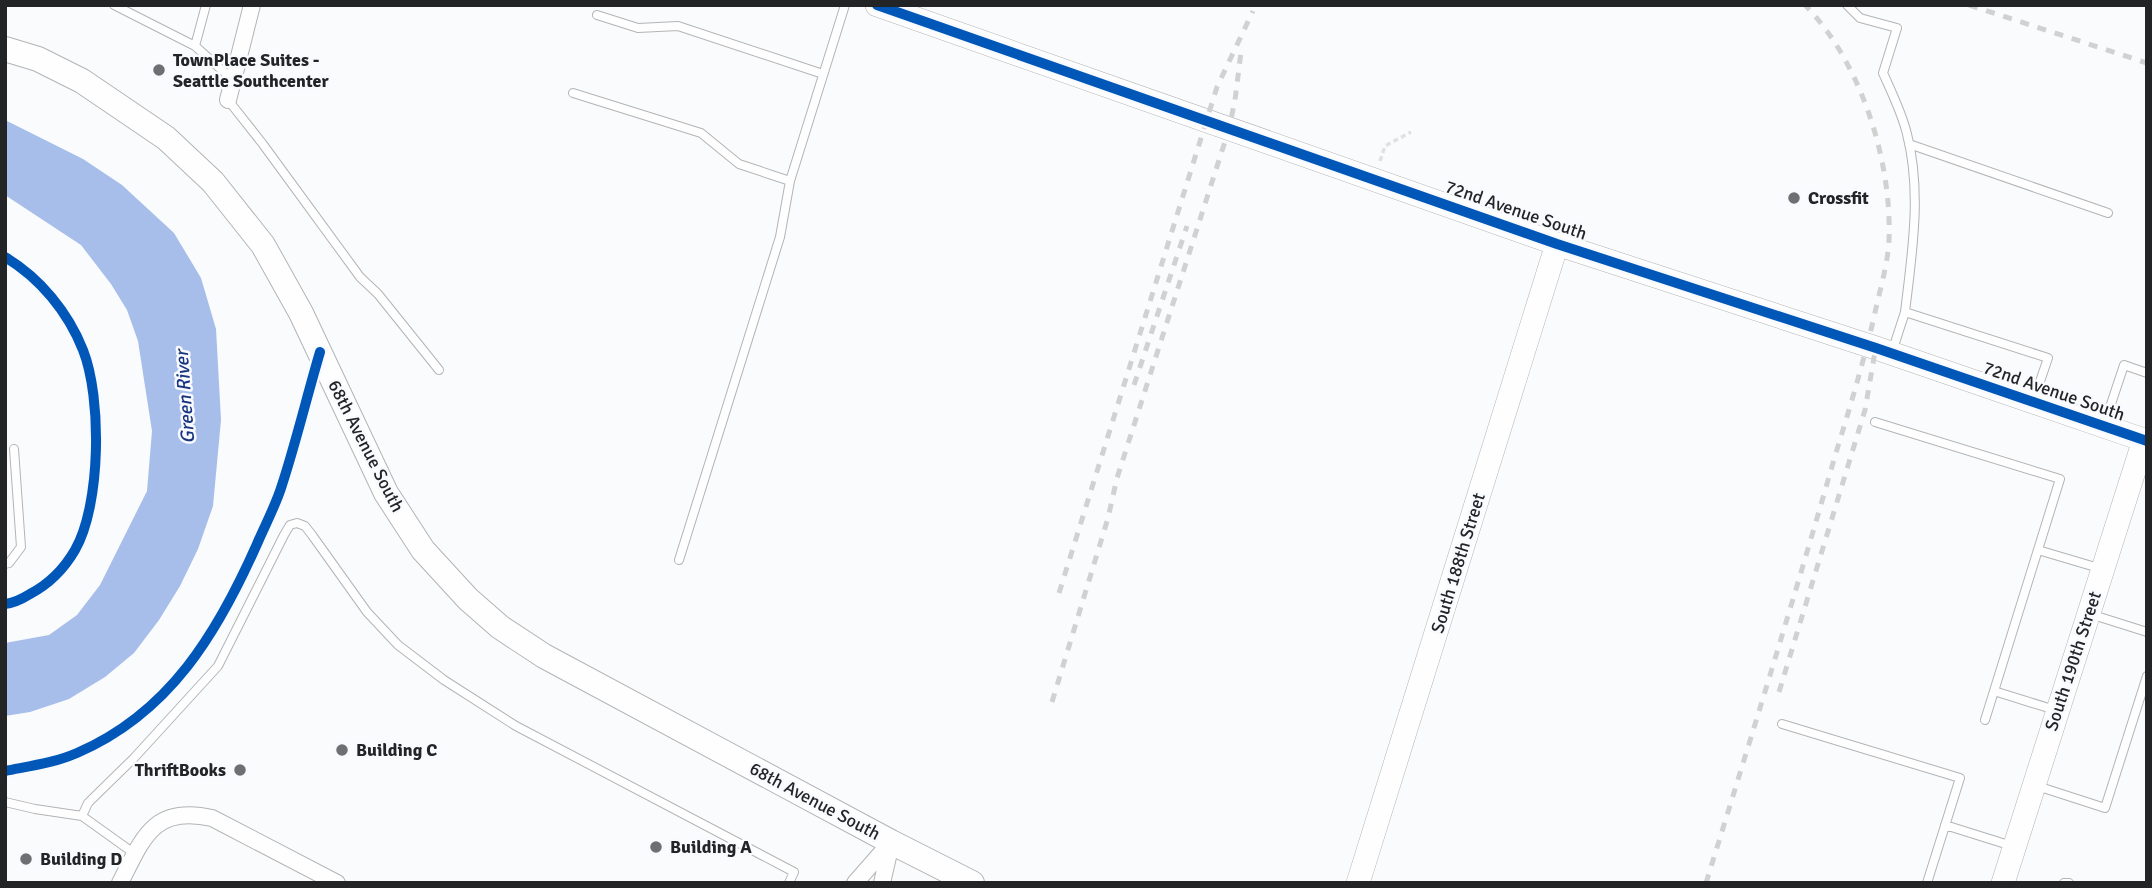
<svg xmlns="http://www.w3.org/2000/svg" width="2152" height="888" font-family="Signika,sans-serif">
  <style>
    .water { fill: #a7bdea }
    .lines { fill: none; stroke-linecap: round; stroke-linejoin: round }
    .lane-casing { stroke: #b3b4b5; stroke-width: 10 }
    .street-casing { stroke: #b3b4b5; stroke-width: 18 }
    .secondary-casing { stroke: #b3b4b5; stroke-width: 24 }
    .primary-casing { stroke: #b3b4b5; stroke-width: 26 }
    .path { stroke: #e0e1e1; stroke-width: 3.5; stroke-dasharray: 5 3.5; stroke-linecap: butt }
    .lane { stroke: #fefeff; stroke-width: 8 }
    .street { stroke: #fefeff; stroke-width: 16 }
    .secondary { stroke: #fefeff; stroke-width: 23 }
    .primary { stroke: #fefeff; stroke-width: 24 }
    .rail { stroke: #d1d1d2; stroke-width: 5; stroke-dasharray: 9 9; stroke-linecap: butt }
    .cycleway-casing { stroke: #f8fafe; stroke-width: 15 }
    .cycleway { stroke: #0057b8; stroke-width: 10 }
    .poi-dot { fill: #6e6f71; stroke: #f8fafe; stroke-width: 2.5 }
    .labels { text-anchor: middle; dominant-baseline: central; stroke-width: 5; stroke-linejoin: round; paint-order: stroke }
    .poi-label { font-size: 18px; font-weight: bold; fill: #232425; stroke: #f8fafe; text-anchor: start }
    .street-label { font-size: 18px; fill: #232425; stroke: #f8fafe }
    .water-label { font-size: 19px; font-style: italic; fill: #17347e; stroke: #f8fafe }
  </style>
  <rect width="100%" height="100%" fill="#f9fbfd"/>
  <!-- water -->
  <path class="water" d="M5,120L83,159L122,185L174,233L201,278L216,329L221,420L213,506L198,549L180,586L159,620L134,653L105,677L69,699L30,712L5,716V643L49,635L77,615L100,585L147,491L152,431L138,341L127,310L111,284L81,245L5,195Z"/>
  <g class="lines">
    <!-- lane casing -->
    <g class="lane-casing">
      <path id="lane" d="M114,5L195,46L233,80
        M1847,5L1860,18L1897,28L1883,73C1892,93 1902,113 1907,134C1922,193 1912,253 1905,312
        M597,15L638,28L678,26L823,74
        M195,46L206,5
        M573,93L701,133L739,164L790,181
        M228,100L262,143L360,277L378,294L439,370
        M1909,144L2108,213
        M1892,352L1905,312L2048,358L2034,399
        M1875,422L2060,479L1985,720
        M2104,425L2124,365L2147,373
        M2038,550L2102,569
        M679,560L780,237L790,181L845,5
        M5,564L9,563L21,547L14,449
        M2090,614L2147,632
        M1994,691L2055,710
        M1782,724L1960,778L1927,883
        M2037,786L2105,808L2147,676
        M5,802L35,809L82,816
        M1945,825L2012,846
        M135,854L82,816L88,803L134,758L218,666L284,535L290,525L297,523L305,526L312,535L367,612L398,645L444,680L516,726L794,872L789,883
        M2064,883H2069"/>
    </g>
    <!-- street casing -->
    <g class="street-casing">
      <path id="street" d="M228,100L252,5
        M120,883C143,838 153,805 212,818L337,883
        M855,883L891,842
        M882,883L891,844"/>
    </g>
    <!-- secondary casing -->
    <g class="secondary-casing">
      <path id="secondary" d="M877,5L1557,244L1876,348L2147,441
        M1358,883L1557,244
        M2003,883L2144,440"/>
    </g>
    <!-- primary casing -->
    <g class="primary-casing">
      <path id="primary" d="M5,49L38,59L82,81L166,138L213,182L263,245L301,313L386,493L423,550L468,599L500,627L544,656L891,842L972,883"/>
    </g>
    <!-- path -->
    <path class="path" d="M1380,161L1385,146L1411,132"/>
    <!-- lane -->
    <use href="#lane" class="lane"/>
    <!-- street -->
    <use href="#street" class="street"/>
    <!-- secondary -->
    <use href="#secondary" class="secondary"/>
    <!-- primary -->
    <use href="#primary" class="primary"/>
    <!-- rail -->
    <path class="rail" d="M1969,5L2147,63
      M1134,385L1187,226
      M1059,593L1217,87L1253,11
      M1779,692L1865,410L1876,346
      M1052,702L1108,518L1117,478L1229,129L1235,100L1241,52
      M1706,883C1750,741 1794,599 1835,456C1850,407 1865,358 1876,308C1881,286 1888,262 1889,240C1892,161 1861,62 1805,5"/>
    <!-- cycleway casing -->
    <g class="cycleway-casing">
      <path id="cycleway" d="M877,5L1557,244L1876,348L2147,441
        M5,257C40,278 68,312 83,350C102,398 101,505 75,550C64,569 49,584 30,594C22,599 15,603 5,604
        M5,771C30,766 54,763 77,753C170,713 218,632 257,544C265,525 276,505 282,485C296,442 307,396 320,352"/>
    </g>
    <!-- cycleway -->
    <use href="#cycleway" class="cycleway"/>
  </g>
  <!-- markers -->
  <g class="poi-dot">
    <circle cx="159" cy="70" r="7"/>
    <circle cx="1794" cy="198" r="7"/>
    <circle cx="342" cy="750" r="7"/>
    <circle cx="240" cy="770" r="7"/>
    <circle cx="656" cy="847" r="7"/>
    <circle cx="26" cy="859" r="7"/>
  </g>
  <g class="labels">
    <!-- poi labels -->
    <g class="poi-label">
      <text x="173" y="60">TownPlace Suites -<tspan x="173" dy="21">Seattle Southcenter</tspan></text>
      <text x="1808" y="198">Crossfit</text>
      <text x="356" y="750">Building C</text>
      <text x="226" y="770" text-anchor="end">ThriftBooks</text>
      <text x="670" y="847">Building A</text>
      <text x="40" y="859">Building D</text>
    </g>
    <!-- street labels -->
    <g class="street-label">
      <text transform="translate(1516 210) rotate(19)">72nd Avenue South</text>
      <text transform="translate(2054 391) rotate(19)">72nd Avenue South</text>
      <text transform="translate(366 446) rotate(63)">68th Avenue South</text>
      <text transform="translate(1458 563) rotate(-73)">South 188th Street</text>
      <text transform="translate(2073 661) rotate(-72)">South 190th Street</text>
      <text transform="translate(815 801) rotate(28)">68th Avenue South</text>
    </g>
    <!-- water labels -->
    <g class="water-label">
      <text transform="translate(185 397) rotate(-94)">Green River</text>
    </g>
  </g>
  <!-- border -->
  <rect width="2152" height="888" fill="none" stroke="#232425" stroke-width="14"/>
</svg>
